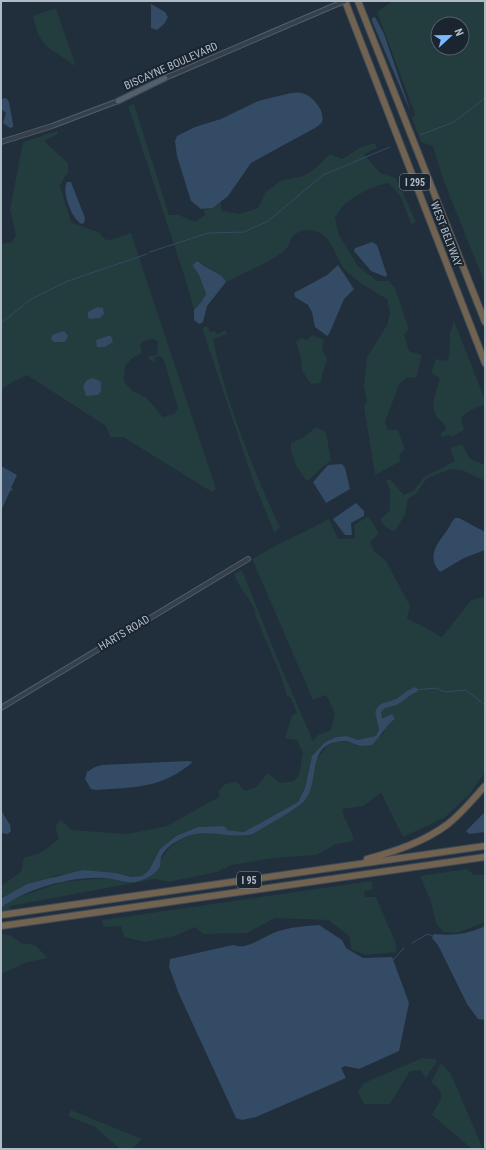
<svg xmlns="http://www.w3.org/2000/svg" width="486" height="1150" font-family="'Roboto Condensed',sans-serif">
  <style>
    .green { fill: #233c3d; fill-rule: evenodd }
    .water { fill: #334b64 }
    .lines { fill: none; stroke-linecap: round; stroke-linejoin: round }
    .stream { stroke: #334b64; stroke-width: 1 }
    .river { stroke: #334b64; stroke-width: 5.5 }
    .minor-casing { stroke: #535e6a; stroke-width: 6 }
    .major-casing { stroke: #3e4955; stroke-width: 7 }
    .highway-casing { stroke: #404b57; stroke-width: 8 }
    .minor { stroke: #34404c; stroke-width: 4 }
    .major { stroke: #525f6c; stroke-width: 5 }
    .highway { stroke: #726351; stroke-width: 6 }
    .minor-bridge-casing { stroke: #535e6a; stroke-width: 6; stroke-linecap: butt }
    .minor-bridge { stroke: #34404c; stroke-width: 4 }
    .labels { text-anchor: middle; dominant-baseline: central; stroke-width: 4; stroke-linejoin: round; paint-order: stroke }
    .shield { fill: #1a2530; stroke: #838e9a; stroke-width: 1 }
    .shield-label { font-size: 10px; font-weight: bold; fill: #b0bbc8 }
    .street-label { font-size: 11px; fill: #b0bbc8; stroke: #1a2530 }
  </style>
  <rect width="100%" height="100%" fill="#212e3c"/>
  <!-- green -->
  <path class="green" d="M393,1H485V284L443,179L433,146L421,142L412,119L415,114L377,12ZM438,24H462V48H438Z
    M56,8L76,67C51,46 41,53 33,16Z
    M134,104L169,215H179L195,222L205,215L204,210L213,208L221,203V211L240,214L258,208L265,193L280,181L303,176L317,167L330,154L342,159L361,147L375,143L377,148L364,154L380,173L396,178L416,222L411,224L401,197L389,183C370,186 343,200 335,218L339,235L358,266L377,281H389L395,288L409,330L404,334L409,351L422,355L416,378L407,377L399,385L385,422L388,430H398L405,449L399,455L401,461L375,475L364,407L367,401L364,386L367,357L387,325L390,313L387,299C373,291 359,283 347,272C334,259 335,236 314,231C308,229 302,230 297,233C289,237 291,242 287,248C279,258 238,276 226,282C223,273 206,269 199,261L192,265L199,275L206,294L202,301L194,310L185,278L128,106Z
    M57,131L58,134L44,141L68,163V174L65,176L60,186L71,222L100,233L104,239L111,240L131,233L216,489L212,492L123,437H110L106,426L27,375L9,384L1,390V244L12,242L16,235L10,209L23,142ZM154,339L158,342L157,355L154,356L151,355L148,358L155,363V358L160,356L164,360L178,408L174,414L163,417L146,397L133,391L124,382C124,364 126,361 142,353L140,344L146,340Z
    M454,321L485,400V404L467,412L461,418L464,430L451,437L449,435L442,437L440,434L446,429C445,422 441,422 437,417C429,406 437,390 440,378L431,373L436,359L446,361L449,358L450,333Z
    M207,326L211,332L214,331L218,334L225,330L227,334L213,339C226,403 253,469 280,528L274,532L255,486L202,328Z
    M313,335L324,340L322,349L327,359L320,383L311,384L302,371L301,357L296,342L301,338L306,340Z
    M316,427L326,432L331,461C321,466 316,475 307,481C298,469 290,458 291,443L304,437Z
    M462,444L470,459L485,465V481L462,470L451,469L427,478L416,494L408,499L405,515L394,532L384,526L380,519L390,510V490L386,481L390,479L404,495L414,490L424,477L455,461L450,448Z
    M368,516L379,533L370,542L374,551L386,561L410,606L407,618L442,637L471,600L485,596V772L469,795L444,818L403,837L381,793L363,806L342,809C344,821 352,829 354,841L336,844L316,855L275,858L231,865L217,872L168,882L155,879L10,906L9,910L1,911V907L13,899L62,882L106,878L121,881L150,877C167,846 180,830 219,833C230,834 242,837 253,834L305,800L310,788L315,761L327,746L335,742L348,741L358,746L383,734L386,726L395,719L380,724L379,730L376,736L365,740H358L347,736L336,737L325,742L312,756L305,788L298,802L244,832L226,830L222,826L198,827L176,836L160,849L149,870L142,876L131,877L116,873L56,875L49,879L27,884L1,899V886L21,872L24,857C38,857 48,847 59,839L55,826L61,820L72,830L127,834L167,826L219,797V791L225,784L237,782L245,791L256,787L268,773L280,783L294,781L299,775L303,753L297,740L285,738L292,715L297,713L291,698L287,696L281,676L254,612L255,610C249,597 238,587 234,574L242,570L275,653L313,741L318,735L331,730L335,714L326,695L313,700L252,559C277,544 303,533 329,519L338,539L355,538L354,525Z
    M467,869L474,875H485V922L457,933L443,932L436,923L431,902L420,876Z
    M371,881L373,889L364,892L365,897H376L396,944V952L366,955L351,949L349,936L328,920L275,918L247,933L203,934L195,927L175,936L144,942L124,937L121,926L104,927L102,920Z
    M1,934L10,935L21,943L35,945L48,958L28,962L1,974Z
    M422,1058L436,1059L437,1061L426,1078L420,1070L410,1071L390,1104H364L358,1092L364,1083Z
    M441,1063L451,1074L483,1149H472L432,1115C441,1097 448,1096 431,1082Z
    M71,1110L142,1139L132,1149H120L95,1127L68,1116Z"/>
  <!-- water -->
  <path class="water" d="M151,4L165,12L168,17L164,24L157,30L151,28Z
    M375,17L384,34L411,113L372,21V18Z
    M291,93C294,93 298,92 301,93C311,94 326,111 322,122C320,124 317,127 315,128L251,163L228,196L213,208L201,209L191,201L177,156L175,141L177,136L195,127L221,119L258,101Z
    M6,98L9,102L13,124V127L10,128L3,123L6,113L1,109V99Z
    M67,182H71L85,218L84,223L82,224C72,220 61,191 67,182Z
    M372,242L377,245L387,275L386,277L371,271L354,251L355,248Z
    M198,261C205,269 223,273 226,282L207,306L203,322L199,324L194,320V310L202,301L206,294L199,275L192,265Z
    M338,265L354,289L344,299L329,334L327,336L315,327L312,312L308,305L295,297L294,293L327,275Z
    M97,307L103,308L104,314L100,318L90,319L88,317V312Z
    M64,331L68,336L65,342H54L51,339L52,335Z
    M108,336H111L113,342L105,347H97L96,340Z
    M93,378L101,382V391L98,395L86,396L83,386L87,380Z
    M342,464L345,468L350,489L326,503L313,482L328,465Z
    M1,466L17,475L11,488L13,490L10,491L1,511Z
    M356,503L364,511V516L351,523L352,535H345L333,519Z
    M455,518H459L485,532V550L464,558L440,572C427,557 436,545 446,532C449,528 451,522 455,518Z
    M392,714L395,719C385,726 381,736 372,745C368,745 362,747 357,745C353,744 350,741 346,741C304,741 321,781 305,800C298,809 264,827 253,834C229,840 206,826 181,839C173,843 165,849 161,857C160,860 161,863 160,866C156,875 144,880 135,882C125,883 115,879 105,878C73,876 26,888 1,908V899L4,897L27,884L83,870L116,873L131,877L142,876L149,870L160,849L176,836L198,827L222,826L227,828L226,830L244,832L298,802L305,788L312,756L325,742L336,737L347,736L358,740L376,736L379,730V720Z
    M188,761L193,762C161,789 135,787 96,790L91,789L85,779L87,772L95,767L102,765Z
    M1,810L10,825L11,831L8,834L1,833Z
    M485,812V832L469,834L466,831Z
    M319,925L342,940L346,948L363,958L392,957L409,1003L399,1051L359,1069L345,1066L341,1068L346,1078L256,1117L242,1120L236,1118L179,994L169,967L170,959L233,945C248,951 264,935 279,931C292,927 305,926 319,925Z
    M485,926V1020H484L478,1019L467,1004L438,945L432,938L434,934C454,936 467,934 485,926Z"/>
  <g class="lines">
    <!-- stream -->
    <path class="stream" d="M420,135L454,122L485,98
      M150,252L208,233L244,232L268,221L323,175L390,147
      M1,323L31,299L68,281L147,254
      M415,690L436,688L445,692L466,690L485,705
      M412,943L428,934L433,936
      M393,960L404,948"/>
    <!-- river -->
    <path class="river" d="M381,726L378,712C382,703 388,706 396,702C403,699 406,693 415,690"/>
    <!-- minor casing -->
    <g class="minor-casing">
      <path id="minor" d="M165,78L333,6
        M1,142L52,126L118,101
        M1,708L248,559"/>
    </g>
    <!-- major casing -->
    <g class="major-casing">
      <path id="major" d="M118,101L165,78"/>
    </g>
    <!-- highway casing -->
    <g class="highway-casing">
      <path id="highway" d="M345,1L485,363
        M358,1L485,322
        M367,859C396,851 424,842 448,824C462,813 473,799 485,786
        M1,915L485,846
        M1,926L485,857"/>
    </g>
    <!-- minor -->
    <use href="#minor" class="minor"/>
    <!-- major -->
    <use href="#major" class="major"/>
    <!-- highway -->
    <use href="#highway" class="highway"/>
    <!-- minor-bridge casing -->
    <g class="minor-bridge-casing">
      <path id="minor-bridge" d="M333,6L345,1"/>
    </g>
    <!-- minor-bridge -->
    <use href="#minor-bridge" class="minor-bridge"/>
  </g>
  <g class="labels">
    <!-- shield labels -->
    <g class="shield">
      <rect x="400" y="174" width="30" height="16" rx="3"/>
      <rect x="237" y="872" width="24" height="16" rx="3"/>
    </g>
    <g class="shield-label">
      <text x="415" y="182">I 295</text>
      <text x="249" y="880">I 95</text>
    </g>
    <!-- street labels -->
    <g class="street-label">
      <text transform="translate(171 66) rotate(-24)">BISCAYNE BOULEVARD</text>
      <text transform="translate(446 234) rotate(69)">WEST BELTWAY</text>
      <text transform="translate(124 633) rotate(-31)">HARTS ROAD</text>
    </g>
  </g>
  <!-- border -->
  <rect width="486" height="1150" fill="none" stroke="#b0bbc8" stroke-width="4"/>
  <!-- north arrow -->
  <g transform="translate(450 36) rotate(68)"><circle r="19" fill="#1a2530" stroke="#56616d"/>
  <path d="M0-3L7 15L0 10L-7 15Z" fill="#7eb9fe"/>
  <text y="-6" font-size="11" font-weight="bold" text-anchor="middle" fill="#b0bbc8">N</text>
  </g>
</svg>
